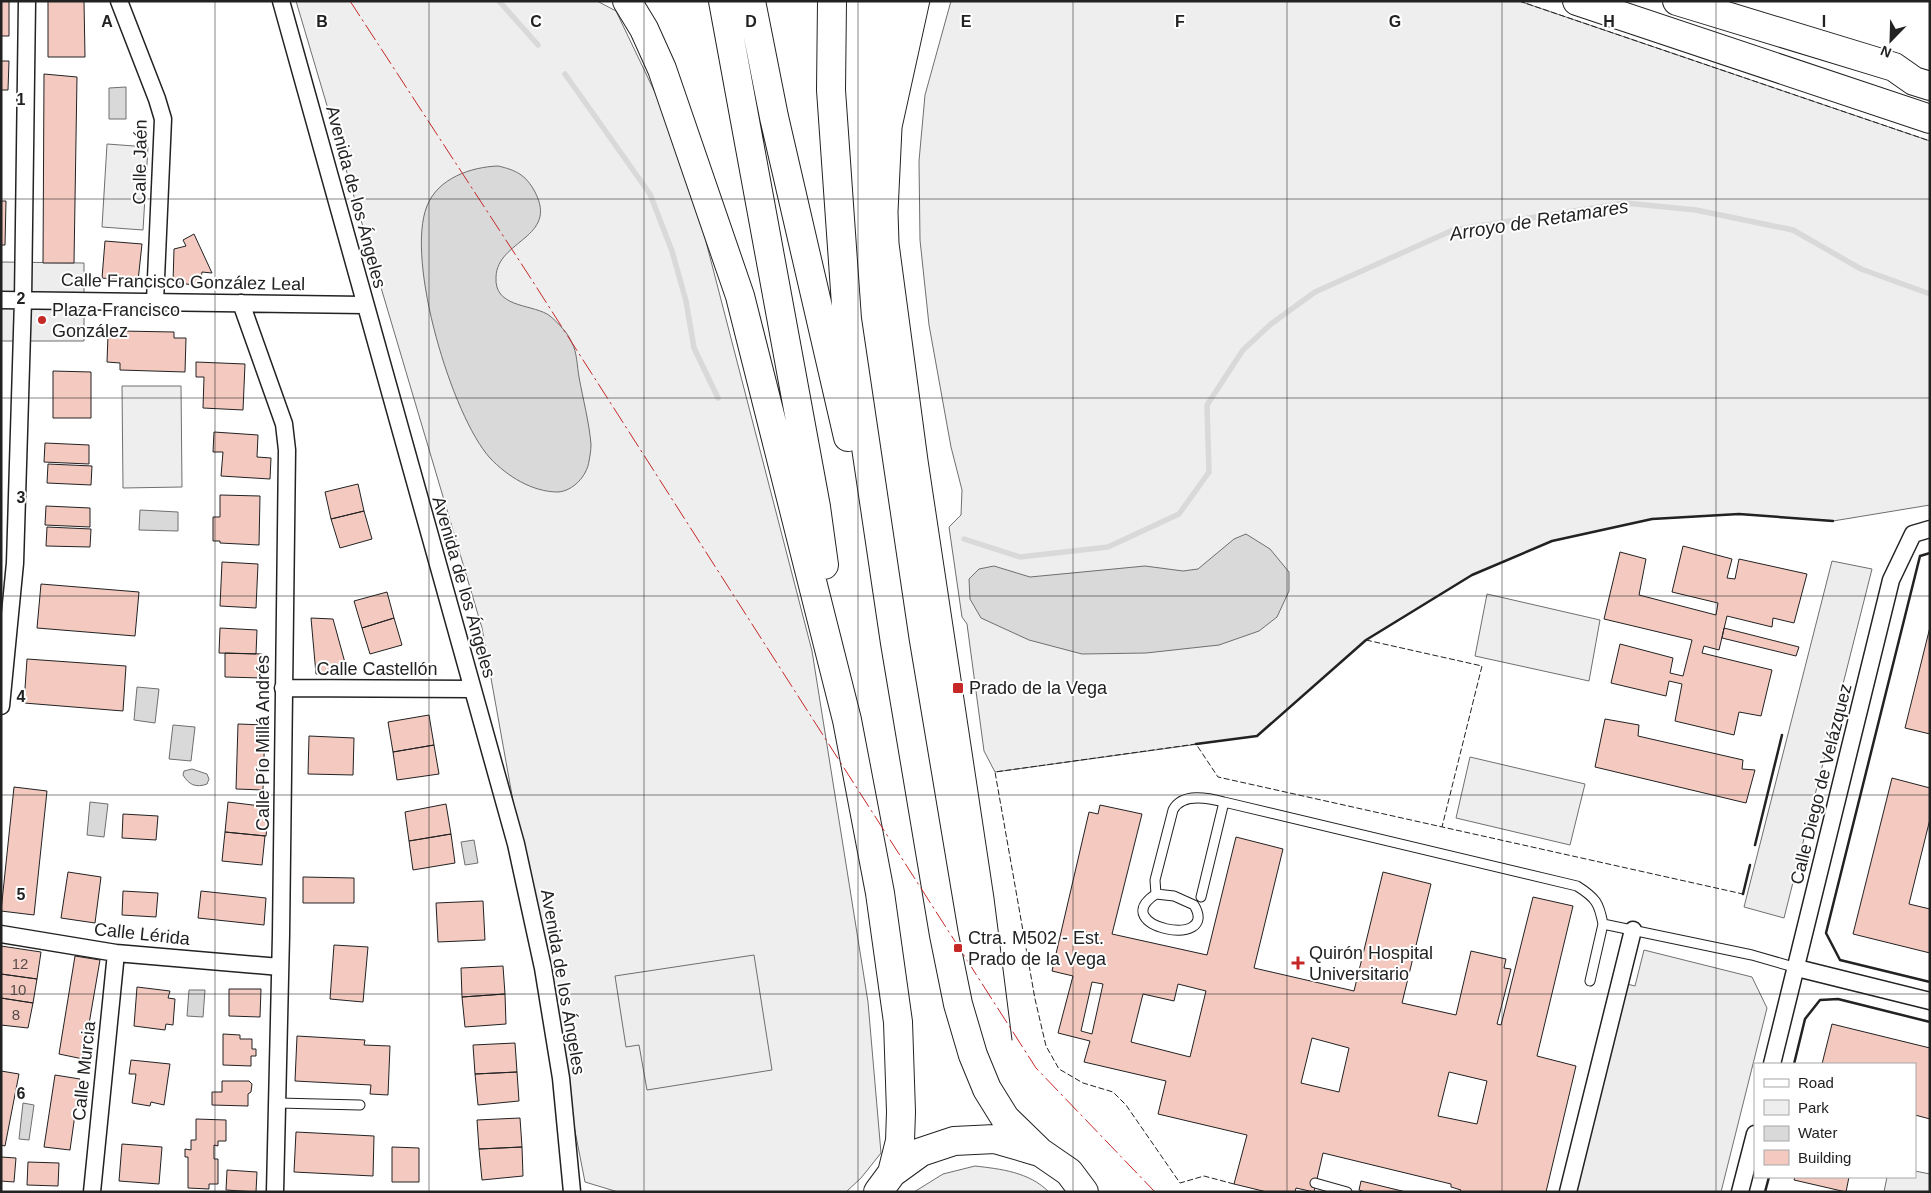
<svg xmlns="http://www.w3.org/2000/svg" width="1931" height="1193" font-family="Arial,sans-serif">
  <style>
    .green { fill: #eee; stroke: #6f6f6f }
    .parking { fill: #ededed; stroke: #6f6f6f }
    .water { fill: #d9d9d9; stroke: #6f6f6f }
    .lines { fill: none; stroke-linecap: round; stroke-linejoin: round }
    .stream { stroke: #d9d9d9; stroke-width: 5.5 }
    .building { fill: #f3c9c0; stroke: #222; fill-rule: evenodd }
    .lane-casing { stroke: #222; stroke-width: 11 }
    .street-casing { stroke: #222; stroke-width: 19 }
    .highway-casing { stroke: #222; stroke-width: 30 }
    .lane { stroke: #fff; stroke-width: 9 }
    .street { stroke: #fff; stroke-width: 16 }
    .highway { stroke: #fff; stroke-width: 28 }
    .tram { stroke: #222; stroke-width: 1 }
    .fence { stroke: #222; stroke-width: 1; stroke-dasharray: 6 2.5; stroke-linecap: butt }
    .wall { stroke: #222; stroke-width: 2.5 }
    .power { stroke: #c62828; stroke-width: 1; stroke-dasharray: 18 4 2.5 4; stroke-linecap: butt }
    .grid { fill: none; stroke: #222; stroke-width: 1; stroke-opacity: 0.55 }
    .poi-dot { fill: #c62828; stroke: #fff; stroke-width: 2 }
    .labels { text-anchor: middle; dominant-baseline: central; stroke-width: 4; stroke-linejoin: round; paint-order: stroke }
    .number-label { font-size: 15px; fill: #564c4a }
    .street-label { font-size: 18px; fill: #222; stroke: #fff }
    .poi-label { font-size: 18px; fill: #222; stroke: #fff; text-anchor: start }
    .water-label { font-size: 19px; font-style: italic; fill: #222; stroke: #fff }
    .grid-label { font-size: 16px; text-anchor: middle; font-weight: bold; fill: #222; stroke: #fff; stroke-width: 4; stroke-linejoin: round; paint-order: stroke }
  </style>
  <rect width="100%" height="100%" fill="#fff"/>
  <!-- green -->
  <path class="green" d="M296,1H597L616,11L682,149L812,651L868,1002L881,1153L861,1178L846,1192H618L585,1182L543,968L482,628Z
    M951,1H1519L1930,141V505L1833,521L1739,514L1652,519L1552,541L1472,575L1366,640L1257,736L995,772L984,751L967,624L962,617L949,527L961,515L962,490L951,447L929,325L920,240L919,161L925,95Z
    M107,144L148,147L143,230L102,227Z
    M122,386H181L182,487L123,488Z
    M1487,594L1600,620L1589,681L1475,656Z
    M1470,757L1585,784L1570,845L1456,818Z
    M975,1166C1001,1169 1029,1172 1049,1192H914L943,1174Z
    M1915,1171L1930,1174V1192H1884L1887,1177H1915Z"/>
  <!-- parking -->
  <path class="parking" d="M1,262L84,263V341H1Z
    M1832,561L1872,569L1784,918L1744,907Z
    M1644,950L1752,977L1767,1008L1721,1192H1576L1627,984L1635,986Z
    M754,955L772,1070L647,1090L639,1045L626,1047L615,976Z"/>
  <!-- water -->
  <path class="water" d="M126,87V119H109V88Z
    M498,166C516,170 526,175 535,192C559,238 497,240 496,277C494,307 529,304 547,314C552,317 559,324 563,329C566,332 570,338 572,343C577,352 577,366 579,377C583,399 589,422 591,444C591,450 590,456 589,461C587,476 573,491 558,492C532,492 507,476 490,458C452,416 405,260 427,206C438,178 471,167 498,166Z
    M140,510L178,512V531L139,530Z
    M1246,534L1270,549L1289,572V591L1277,617L1259,631L1219,645L1146,653L1082,654L1029,640L981,618L970,599L969,579L979,569L994,566L1030,577L1145,566L1183,571L1198,569L1234,539Z
    M137,687L159,689L155,723L134,720Z
    M173,725L195,727L191,761L169,759Z
    M192,769L207,774L209,779L207,784C196,788 189,785 183,775L184,771Z
    M90,802L108,804L104,837L87,835Z
    M474,840L478,863L465,865L461,842Z
    M189,990H205L203,1017L187,1016Z
    M23,1103L34,1105L29,1140L19,1139Z"/>
  <g class="lines">
    <!-- stream -->
    <path class="stream" d="M499,1L538,45
      M565,74L650,194L672,251L686,301L694,348L718,398
      M964,539L1020,557L1108,547L1179,514L1209,472L1207,405L1243,350L1271,324L1315,292L1453,230L1625,203L1696,210L1793,230L1861,269L1930,294"/>
  </g>
  <!-- building -->
  <path class="building" d="M1,1H9V36H1Z
    M48,1H84L85,57H48Z
    M1,61H9L8,90H1Z
    M44,74L77,77L74,263H43Z
    M1,201H6L5,245H1Z
    M194,234L212,273L202,272L200,286L173,282L174,249L186,246L183,240Z
    M105,241L142,244L138,281L102,278Z
    M121,331L174,332V338H186L185,372L120,370V363L107,362L108,335L121,336Z
    M196,362L245,364L243,410L203,408L204,377H196Z
    M53,371L91,372V418H53Z
    M214,432L258,435L257,457L271,458L270,479L221,476L223,452H213Z
    M45,443L89,445V464L44,462Z
    M48,464L92,466L91,485L47,483Z
    M358,484L364,511L331,519L325,492Z
    M220,495L260,496L259,545L220,543V541H213V517H220Z
    M46,506L90,508V527L45,525Z
    M364,511L372,539L340,548L331,519Z
    M47,527L91,529L90,547L46,546Z
    M1683,546L1732,559L1727,578L1735,579L1739,559L1807,574L1794,623L1773,618L1772,627L1727,616L1719,650L1704,646L1702,653L1772,670L1761,716L1739,712L1734,735L1675,721L1682,684L1669,681L1666,696L1611,683L1620,644L1673,658L1670,673L1683,676L1692,640L1604,619L1620,552L1646,559L1639,595L1716,615L1718,603L1672,592Z
    M222,562L258,564L256,608L220,606Z
    M41,584L139,592L135,636L37,628Z
    M387,592L394,618L362,628L354,601Z
    M311,618L333,619L347,670L316,674Z
    M394,618L402,645L370,654L362,628Z
    M1930,627V734L1905,728Z
    M220,628L257,630L256,654L219,653Z
    M1724,628L1799,647L1796,656L1722,638Z
    M225,653L262,654V678L225,677Z
    M27,659L126,666L123,711L24,703Z
    M429,715L434,745L393,752L388,722Z
    M1605,719L1639,725L1638,736L1743,760L1742,769L1755,770L1746,803L1595,767Z
    M238,724L265,725L263,790L236,789Z
    M309,736L354,738L353,775L308,774Z
    M434,745L439,774L397,780L393,752Z
    M1892,778L1930,788V819L1909,904L1930,909V953L1853,934Z
    M14,787L47,791L34,915L1,911Z
    M228,802L269,807L266,836L225,832Z
    M446,804L451,834L409,841L405,812Z
    M1100,805L1142,814L1112,934L1207,955L1236,837L1283,849L1254,968L1354,991L1383,872L1431,884L1402,1003L1456,1015L1471,951L1506,959L1504,968L1511,969L1497,1024L1501,1025L1533,897L1573,906L1537,1056L1576,1066L1546,1192H1460L1461,1190L1451,1187V1184L1323,1153L1314,1192L1296,1188L1295,1192H1267L1234,1184L1247,1135L1158,1114L1166,1081L1084,1062L1090,1041L1058,1033L1073,976L1052,971L1089,812L1098,814ZM1092,982L1103,984L1092,1034L1081,1031ZM1178,984L1206,991L1190,1057L1131,1042L1143,994L1174,1001ZM1312,1038L1349,1048L1339,1092L1301,1083ZM1449,1072L1487,1081L1477,1124L1438,1116Z
    M123,814L158,816L156,840L122,838Z
    M225,832L265,836L262,865L222,861Z
    M451,834L455,863L413,870L409,841Z
    M68,872L101,877L95,923L61,918Z
    M303,877L354,878V903H303Z
    M123,891L158,893L156,917L122,915Z
    M201,891L266,898L264,925L198,918Z
    M483,901L485,940L438,942L436,903Z
    M334,945L368,947L363,1002L330,999Z
    M1,946L41,952L37,979L1,974Z
    M75,956L100,960L83,1059L59,1054Z
    M503,966L505,994L462,997L461,968Z
    M1,974L37,979L33,1003L1,998Z
    M137,987L170,991L168,998L175,999L173,1025L166,1024L165,1030L134,1026Z
    M229,989H261L260,1017L229,1016Z
    M505,994L506,1024L465,1027L462,997Z
    M1,998L33,1003L28,1028L1,1025Z
    M1832,1024L1930,1048V1119L1915,1115V1064H1822Z
    M223,1034L240,1035V1039H252V1049H256V1056H251V1066L223,1065Z
    M297,1036L365,1040L364,1045L390,1046L388,1095L370,1094L371,1085L295,1081Z
    M515,1043L517,1072L475,1074L473,1045Z
    M131,1060L170,1064L164,1105L151,1102L150,1106L132,1103L136,1074H129Z
    M1,1071L19,1074L5,1146L1,1145Z
    M517,1072L519,1101L478,1105L475,1074Z
    M55,1075L80,1079L70,1150L44,1147Z
    M222,1081H249L252,1084L251,1092L248,1094V1106L212,1105V1092H222Z
    M520,1118L522,1147L479,1149L477,1120Z
    M196,1119L226,1120V1141H218V1146L214,1145V1159H218V1184H209V1189L188,1188V1157H185V1149L191,1150V1140H196Z
    M296,1132L374,1136L373,1176L294,1172Z
    M122,1144L162,1147L159,1184L119,1181Z
    M392,1147L419,1148V1182H392Z
    M522,1147L523,1176L482,1180L479,1149Z
    M1,1157L16,1158L14,1182L1,1181Z
    M28,1162L59,1163L58,1186L27,1185Z
    M227,1170L257,1172L256,1192L226,1190Z
    M1795,1177H1849L1846,1192L1794,1180Z
    M1361,1181L1406,1192H1365L1359,1190Z"/>
  <g class="lines">
    <!-- lane casing -->
    <g class="lane-casing">
      <path id="lane" d="M1156,894L1155,880L1173,810C1182,792 1209,798 1224,802L1577,886C1596,898 1599,903 1603,924
        M1156,894L1174,896L1194,905C1221,950 1105,927 1156,894Z
        M1201,897L1224,802
        M1590,981L1603,924L1752,955L1797,968
        M278,1103L360,1105
        M1315,1183L1347,1192"/>
    </g>
    <!-- street casing -->
    <g class="street-casing">
      <path id="street" d="M119,1L157,99L163,119L155,301
        M281,1L516,844L543,968L561,1078L572,1192
        M1,300L364,305
        M241,303L284,424L287,450L281,935L275,1192
        M283,688L472,689
        M1,706L15,563L23,300L27,1
        M1,934L116,953L280,967
        M1797,968L1930,1001
        M1772,1064L1891,580L1913,534L1930,529
        M92,1192L116,953
        M1568,1192L1633,930
        M1740,1192L1755,1134"/>
    </g>
    <!-- highway casing -->
    <g class="highway-casing">
      <path id="highway" d="M627,1L644,29L662,69L740,296L847,720L880,893L898,1022L901,1112L900,1141L892,1173
        M723,1L816,507L824,565
        M751,1L774,117L848,437
        M832,1L831,90L847,319L895,643L944,935L958,1004L973,1055L987,1089L1005,1118L1040,1152L1069,1172L1084,1192
        M1577,1L1930,119
        M1677,1L1894,67L1914,81L1930,86
        M878,1192L892,1173L921,1152L954,1141L995,1139L1036,1151"/>
    </g>
    <!-- lane -->
    <use href="#lane" class="lane"/>
    <!-- street -->
    <use href="#street" class="street"/>
    <!-- highway -->
    <use href="#highway" class="highway"/>
    <!-- tram -->
    <path class="tram" d="M930,1L902,128L898,212L899,243L928,460L994,898L1012,1040"/>
    <!-- fence -->
    <path class="fence" d="M1519,1L1930,141
      M1366,640L1482,666L1442,827
      M1234,1184L1204,1176L1180,1183L1126,1105L1113,1092L1083,1083L1059,1069L1046,1046L1035,999L995,772L1196,744L1218,777L1743,894"/>
    <!-- wall -->
    <path class="wall" d="M1930,553L1920,556L1826,933L1840,960L1930,982
      M1196,744L1257,736L1366,640L1472,575L1552,541L1652,519L1739,514L1833,521
      M1755,845L1782,735
      M1743,894L1750,865
      M1794,1064L1805,1019L1820,1000L1838,999L1930,1022
      M1765,1192L1769,1177"/>
    <!-- power -->
    <path class="power" d="M350,1L528,274L1036,1068L1155,1192"/>
  </g>
  <!-- grid -->
  <path class="grid" d="M215,1V1192M429,1V1192M644,1V1192M858,1V1192M1073,1V1192M1287,1V1192M1502,1V1192M1716,1V1192M1,199H1930M1,398H1930M1,596H1930M1,795H1930M1,994H1930"/>
  <!-- markers -->
  <g class="poi-dot">
    <circle cx="42" cy="320" r="5"/>
    <rect x="952" y="682" width="12" height="12" rx="2.5"/>
    <rect x="953" y="943" width="10" height="10" rx="2.5"/>
    <path d="M1295.5 955.5h5v5h5v5h-5v5h-5v-5h-5v-5h5z"/>
  </g>
  <g class="labels">
    <!-- number labels -->
    <g class="number-label">
      <text x="20" y="963">12</text>
      <text x="18" y="989">10</text>
      <text x="16" y="1014">8</text>
    </g>
    <!-- street labels -->
    <g class="street-label">
      <text transform="translate(140 162) rotate(-89)">Calle Jaén</text>
      <text transform="translate(356 197) rotate(75)">Avenida de los Ángeles</text>
      <text transform="translate(183 282) rotate(1)">Calle Francisco González Leal</text>
      <text transform="translate(464 587) rotate(74)">Avenida de los Ángeles</text>
      <text x="377" y="669">Calle Castellón</text>
      <text transform="translate(263 743) rotate(-90)">Calle Pío Millá Andrés</text>
      <text transform="translate(1821 784) rotate(-76)">Calle Diego de Velázquez</text>
      <text transform="translate(142 934) rotate(6)">Calle Lérida</text>
      <text transform="translate(563 982) rotate(80)">Avenida de los Ángeles</text>
      <text transform="translate(84 1071) rotate(-84)">Calle Murcia</text>
    </g>
    <!-- poi labels -->
    <g class="poi-label">
      <text x="52" y="310">Plaza Francisco<tspan x="52" dy="21">González</tspan></text>
      <text x="969" y="688">Prado de la Vega</text>
      <text x="968" y="938">Ctra. M502 - Est.<tspan x="968" dy="21">Prado de la Vega</tspan></text>
      <text x="1309" y="953">Quirón Hospital<tspan x="1309" dy="21">Universitario</tspan></text>
    </g>
    <!-- water labels -->
    <g class="water-label">
      <text transform="translate(1539 220) rotate(-9)">Arroyo de Retamares</text>
    </g>
  </g>
  <g class="grid-label">
    <text x="107" y="27">A</text>
    <text x="322" y="27">B</text>
    <text x="536" y="27">C</text>
    <text x="751" y="27">D</text>
    <text x="966" y="27">E</text>
    <text x="1180" y="27">F</text>
    <text x="1395" y="27">G</text>
    <text x="1609" y="27">H</text>
    <text x="1824" y="27">I</text>
    <text x="21" y="105">1</text>
    <text x="21" y="304">2</text>
    <text x="21" y="503">3</text>
    <text x="21" y="702">4</text>
    <text x="21" y="900">5</text>
    <text x="21" y="1099">6</text>
  </g>
  <!-- border -->
  <rect width="1931" height="1193" fill="none" stroke="#222222" stroke-width="5"/>
  <!-- legend -->
  <rect x="1754" y="1063" width="162" height="115" fill="#ffffff" stroke="#a7a7a7"/>
  <rect x="1764" y="1079" width="25" height="8" fill="#ffffff" stroke="#a7a7a7"/>
  <text x="1798" y="1088" font-size="15" fill="#222222">Road</text>
  <rect x="1764" y="1100" width="25" height="15" fill="#eeeeee" stroke="#a7a7a7"/>
  <text x="1798" y="1113" font-size="15" fill="#222222">Park</text>
  <rect x="1764" y="1126" width="25" height="15" fill="#d9d9d9" stroke="#a7a7a7"/>
  <text x="1798" y="1138" font-size="15" fill="#222222">Water</text>
  <rect x="1764" y="1150" width="25" height="15" fill="#f3c9c0" stroke="#a7a7a7"/>
  <text x="1798" y="1163" font-size="15" fill="#222222">Building</text>
  <!-- north arrow -->
  <g transform="translate(1891 40) rotate(203)" stroke="#ffffff" stroke-width="4" paint-order="stroke">
  <path d="M0-4L9 19L0 12L-9 19Z" fill="#222222"/>
  <text y="-8" font-size="14" font-weight="bold" text-anchor="middle" fill="#222222">N</text>
  </g>
</svg>
